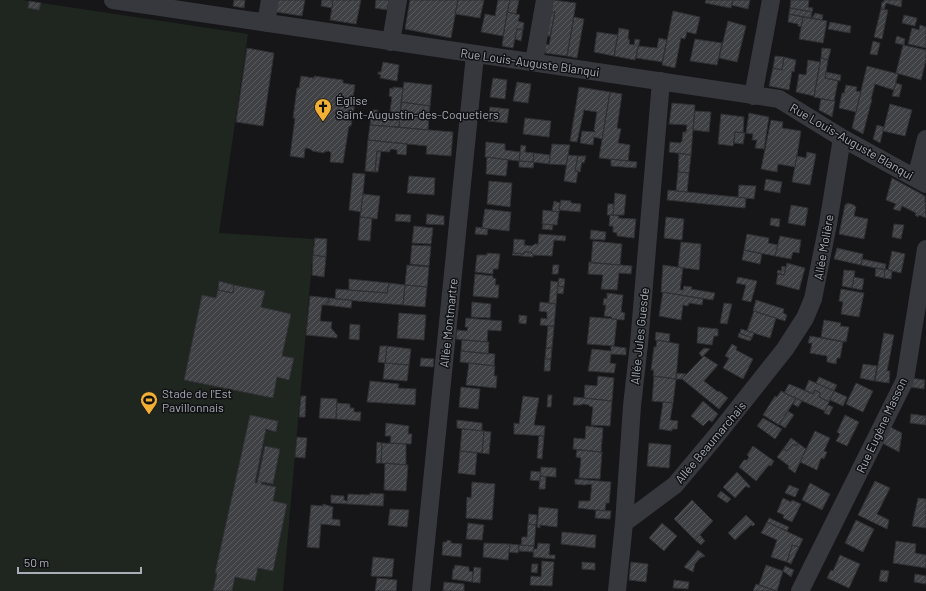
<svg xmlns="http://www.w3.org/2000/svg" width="926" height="591" font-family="Barlow,sans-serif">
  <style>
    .green { fill: #1e261f }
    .building { fill: url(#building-hatch); stroke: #303034 }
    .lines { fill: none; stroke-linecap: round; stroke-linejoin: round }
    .street { stroke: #37383d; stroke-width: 18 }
    .labels { text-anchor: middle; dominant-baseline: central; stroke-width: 3; stroke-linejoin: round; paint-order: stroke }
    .street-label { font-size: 12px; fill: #a8adb8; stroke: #111113 }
    .poi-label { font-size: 12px; fill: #a8adb8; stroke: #111113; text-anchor: start }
  </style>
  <defs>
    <pattern id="building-hatch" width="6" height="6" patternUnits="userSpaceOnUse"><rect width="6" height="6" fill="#404145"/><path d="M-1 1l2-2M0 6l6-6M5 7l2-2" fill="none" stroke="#595a5e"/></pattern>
  </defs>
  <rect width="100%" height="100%" fill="#161618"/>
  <!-- green -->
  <path class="green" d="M0,0H22L248,34L219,233L314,239L283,591H0Z"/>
  <!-- building -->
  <path class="building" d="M234,0H245L244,8L233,6Z
    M278,0H305L302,16L276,12Z
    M322,0H333L332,8L321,6Z
    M333,0H361L356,24L330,20Z
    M376,0H389L387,10L375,8Z
    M410,0H458L451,38L405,29Z
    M458,0H484L480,18L455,14Z
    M498,0H510L503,36L481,32L485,14L495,16Z
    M510,0H519L516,14L507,12Z
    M553,0L576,3L567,56L545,53V44L549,45L555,12H551Z
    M706,0H733L731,8L705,3Z
    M733,0H750L748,9L731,5Z
    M791,0H809L808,7L813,8L812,12L790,8Z
    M884,0H902L901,7L886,3L884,10L881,9L882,2H884Z
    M29,1L41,3L39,10L28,8Z
    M790,8L812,12L811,18L789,14Z
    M881,9L888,10L882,39L874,37Z
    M673,11L700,17L696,34L687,32L685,39L681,38L675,68L662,65Z
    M507,12L520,15L518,21L524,23L523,30L517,29L513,48L502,46Z
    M551,12H555L550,36H547Z
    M815,13L823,15L822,20L812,18Z
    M789,14L803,17L801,27L798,26V24L788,22Z
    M904,15L917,18L915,26L902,23Z
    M574,17L584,19L577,58L567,56Z
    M803,17L827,21L823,43L799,39Z
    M728,21L746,26L737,62L719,58Z
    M830,22L851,26L850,33L828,29Z
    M920,25L926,27V48L908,44L912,28L919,30Z
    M619,28L629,30L628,39L630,40L629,44L634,45L635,39L640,40L635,60L614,56Z
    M517,29L523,30L521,41L515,39Z
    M597,32L618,35L614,56L594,52Z
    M897,36L905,39L904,45L895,43Z
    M659,38L667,40L662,62L636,58L638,46L657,48Z
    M695,39L722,43L717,65L690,61Z
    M873,41L880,43L877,55L870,54Z
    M903,45L926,50V60L921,80L896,73Z
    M247,48L274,53L263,126L236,122Z
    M822,48L831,49L828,60L821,58Z
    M775,56L784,57L782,70L773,68Z
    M784,57L796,60L794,72L792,71L789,90L769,86L773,68L782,70Z
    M821,58L828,60L825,78L838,81L834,101L814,97Z
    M808,60L820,62L814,96L796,92L799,74L806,75Z
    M383,62L399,65L397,81L380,78L381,75L378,74V72H381Z
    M867,66L898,74L894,90L875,84L871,99H872L863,134L852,128Z
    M826,72L841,75L840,81L825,78Z
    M301,76L314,78V76L343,80V83L355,85L353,97H356L351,126H349L343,163L330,162L331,153L329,151L324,152V153L312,151V150L307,148L305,149L304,158L290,156L295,118H293L297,88H299Z
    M493,78L507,80L505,99L490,97Z
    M404,82L432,85L430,106L401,102Z
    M517,82L531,84L528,103L513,101Z
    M896,83L902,85L899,97L892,96Z
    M846,85L857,87L856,91L861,92L856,112L839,108L842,93H844Z
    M393,87L403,88L399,127L370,125L372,110H378L377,116L391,118L392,112L390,111L392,97L389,96L390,88L393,89Z
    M579,87L610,92L602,139L594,137L593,145L580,143L582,131L595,132V131L594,130L597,112L584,110L577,142L570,141Z
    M610,92L622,94L617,128L621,129L618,143L630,145L628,161L599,158Z
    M821,99L835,101L832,117L819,110Z
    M401,102L430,106L429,117L400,113Z
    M672,103L695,105L691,155L669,152L670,142L680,143L682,141L683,132H686L687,125L669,124Z
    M890,104L912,110L905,136L883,131Z
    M490,107L509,109L507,123L488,121Z
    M695,111L711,112L709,132L693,130Z
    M400,113L429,117L428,130L399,127Z
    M749,113L769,117L764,149L755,148L757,140H752L753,134L746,133Z
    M721,114L744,117L743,133L735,132L733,146L718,144Z
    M525,118L551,121L549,137L523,134Z
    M771,120L783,122L782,128L801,131L795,167L778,164L777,172L761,169Z
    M370,125L453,132L451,156L426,154L427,146L368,140Z
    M877,125L884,127L880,143L873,139Z
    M735,132L745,133L743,144L734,143Z
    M368,140L407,144L406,155L397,154V150L391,149L389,152L377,151L375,172L365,171Z
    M486,142L505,144V150L520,152L519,161L485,157Z
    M552,144L570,145L566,165L549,164Z
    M521,145L526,146L525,152L534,153L533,162L519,161Z
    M377,151H381L378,172H375Z
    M807,152L816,154L810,185L792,182L797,156L806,158Z
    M534,153L550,155L549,164L533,162Z
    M679,153L691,155L689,173L678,172Z
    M568,155L578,156L575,171H578L576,183L564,181Z
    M578,156H586L584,163L582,162L580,172L575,171Z
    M487,157L508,160L506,176L486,174Z
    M611,159L637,162L636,168L611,166Z
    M519,161L534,162L533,168L519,167Z
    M678,172L689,173L687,192L676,191Z
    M353,173L365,174L361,212L349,210Z
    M409,176L435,178L434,195L407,193Z
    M892,178L925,196L926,218L919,215L918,217L915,215L916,213L902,206L900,211L893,209L896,204L886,200Z
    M766,179L782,182L780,193L764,190Z
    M489,181L512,183L510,207L487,204Z
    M739,185L756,186L754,199L738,197Z
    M668,190L746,198L745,208L667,200Z
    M615,193L626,195L624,215H613Z
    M363,194L380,196L377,219L360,217Z
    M561,200L571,201V203L581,204L580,212L559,210Z
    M554,201L560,203L559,212L552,211Z
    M848,203L854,205L856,207L854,216L868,219L864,239L839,234L845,205Z
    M608,204H614L613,215H607Z
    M791,205L808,208L805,226L788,223Z
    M485,209L511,212L509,231L482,228Z
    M543,210L559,212L557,225L542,224Z
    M396,214L411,215L410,222L395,221Z
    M427,214L444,216V225L426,224Z
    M610,215L619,216L618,218L636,219L634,238L617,236V233L613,232V226H609Z
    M360,217L372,218L370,241L358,240Z
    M666,217L684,219L682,240L664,238Z
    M771,218L780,219L779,227L770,225Z
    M543,224L553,225L552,230L542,229Z
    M894,224L904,225L901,239L892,237Z
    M414,226L433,228L431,244L412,243Z
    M476,227L488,229L487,235L475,234Z
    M591,230L606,232L605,240L590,239Z
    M539,234L566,236L565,241L554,240L552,256L533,255L531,252H524V254L513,253L514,239L525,240L524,245L532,246L535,244H538Z
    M747,234L769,238L768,243L778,245L775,256L744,250Z
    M780,236L801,240L799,253L793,252L791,259L775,256Z
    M315,238L327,239L326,257L313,255Z
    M593,241L622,244L620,265L591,263Z
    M681,242L701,244L699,270L678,267Z
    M412,245L431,246L429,266L410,264Z
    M837,248L863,254L861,265L834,259Z
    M744,250L762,254L760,264L742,260Z
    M892,251L905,254L901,273L888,270Z
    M524,252H531L533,255V257L512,255L513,253L524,254Z
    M487,253L500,254L498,269H493V274L475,272L477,255H487Z
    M313,255L326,257L324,277L312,275Z
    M862,259L886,264L885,270L861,265Z
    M589,262L632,266L631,274L619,273L617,290L601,289L603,275L588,274Z
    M787,263L805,268L799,290L776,284L778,274L784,275Z
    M407,265L429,267L427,287L405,285Z
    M553,265H559L558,274H552Z
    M663,265L683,268L680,290H683L684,286L692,287L691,289L715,293L713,300L661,292Z
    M782,266L786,267L784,275L777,273L778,270L781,271Z
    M876,268L885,269L884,278L875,276Z
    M885,269L892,271L891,279L884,278Z
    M844,270L855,271L852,288L842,286Z
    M475,274L493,276V278L496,279L495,285H499L498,298L473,296Z
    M738,277L757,281L751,302L742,300L746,285L736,283Z
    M854,277L864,279L862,290L852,288Z
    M559,278L565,279L564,287L558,286Z
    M349,279L389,283L387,293L349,290Z
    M219,281L234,285L233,293L218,290Z
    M551,281L558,282L556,304L549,303Z
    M389,283L405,285L403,305L335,299L336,289L387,293Z
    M234,285L265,291L261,307L291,314L282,356L294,358L289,380L277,377L273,398L184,380L202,295L216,298L218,290L233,293Z
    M405,285L427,287L425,307L403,305Z
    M558,286L564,287L563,294L557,293Z
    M841,289L864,293L859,317L841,314L843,302L839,301Z
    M663,292L703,299L702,305L689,303L688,306L683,305L681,320L659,316Z
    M607,293L623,295L621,312L625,313L624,320L611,319L612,317L604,316L606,305H603L604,298L607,299Z
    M310,296L329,298V302H327L326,305H322L320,321L332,322L331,328L337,335V338L306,335Z
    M329,298L352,300L351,308L326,305L327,302H329Z
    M756,300L784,309L783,313L787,315L785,321L753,311Z
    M472,302L491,304L490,318L471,317Z
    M540,302L556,304L554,326L540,325L541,318L547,319V312L539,311Z
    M724,303L732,304L727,324L720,323Z
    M754,311L776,318L770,338L747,331Z
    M399,313L426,315L424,340L397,338Z
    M519,315L527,316L526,324L519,323Z
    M590,317L617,319L614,346L587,344Z
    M466,318L502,321L501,331L488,330L487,342L456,339L457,330L467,331L468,327H465Z
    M824,320L841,323L840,326L849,327L846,342L821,337Z
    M350,324L360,325L359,340L349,339Z
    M548,326H554L552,348H546Z
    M698,327L718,329V336H714L712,345L697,343Z
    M741,329L754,333L752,338L740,333Z
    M656,332L670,334L669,342L655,340Z
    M739,333L752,338L750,341L738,337Z
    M884,333L894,335L887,371H890L889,383L875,381Z
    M810,336L843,342L840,358H837L836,364L827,362V356L810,353L812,343H808Z
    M462,340L489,342L488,354L461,351Z
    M657,340L679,344L676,379L653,376L654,370H651L654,347H656Z
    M732,344L737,347L736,350L753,359L743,379L723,368L729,358L725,356Z
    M380,346H387L385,363L378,362Z
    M387,346L411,349L409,365L385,363Z
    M611,346L626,348V355L611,354L610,363L616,364L614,373L588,371L592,349L611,351Z
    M546,348H552L551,359H545Z
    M704,348L710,349L702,357L699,353Z
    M461,351L495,354L494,366L460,362Z
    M704,356L718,365L704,381L718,392L719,391L728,398L719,409L682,379Z
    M421,358L434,359L433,367L420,366Z
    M545,359H551L550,371H544Z
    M385,363L409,365L407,381L383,379Z
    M469,363L495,366L494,376H497L496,388L466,385Z
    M863,364L877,366L874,381L860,378Z
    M676,373L686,374L682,379H676Z
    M598,376L614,378L612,401L584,398L585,385L597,386Z
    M654,376L676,379L673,403L652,401Z
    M819,377L837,385L834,391L816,383Z
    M911,378L925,380L924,389L910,387Z
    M809,380L834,391L829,402L819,397L820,393L815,390L813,394L805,390Z
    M370,381L399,384L398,388L416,389L415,405L367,402Z
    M856,383L873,391L863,412L846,404Z
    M789,384L813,394L815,390L820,393L819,397L829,402L825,411L784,393Z
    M461,387L480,389L478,409L459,407Z
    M781,391L796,398L779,425L763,415L775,396L777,397Z
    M834,391L847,397L843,406L830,400Z
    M548,395H552L551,407H547Z
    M301,396H306L305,417H299Z
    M523,396L539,398L534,425L545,426L544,436L514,434V423L519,424Z
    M574,397L612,401L610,426L591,425L593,407L589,406V405L583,404L580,405H573Z
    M321,398L337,399L336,419L319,418Z
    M796,398L802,401L798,407L793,404Z
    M703,401L718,414L712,422L709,420L703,426L691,416Z
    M663,402L673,403L670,420L678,421L677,429H672V431L659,429Z
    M337,403L350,404V408H354V412H361L360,421L336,419Z
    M828,405L833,407L829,415L824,413Z
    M788,411L794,415L785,428L779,424Z
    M911,414L926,416V425L910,423Z
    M250,415L278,421L276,432L266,429L255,483H257L265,446L280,449L273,484L262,482L261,484L276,487L273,501L287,504L273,571L258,568L255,581L235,577L232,591H213L217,573H215Z
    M845,415L859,422L847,446L836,441L840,434L837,432Z
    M763,418L782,429L775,439L757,426Z
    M457,420L482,423V431L457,428Z
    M386,423L409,426L408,434H412L411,444L390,443L391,436H385Z
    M586,426L603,428L601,452L573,449L574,438L585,439Z
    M890,427L902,433L899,452L882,443Z
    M462,429L484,431L482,453L460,451Z
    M484,431L491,432L489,454L482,453Z
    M815,431L830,438L824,451L827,452L824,459L821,458L817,470L800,462Z
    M539,436H544L542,459L537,458Z
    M297,437L307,438L305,458L295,457Z
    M791,438L798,443L796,446L793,444L787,451L783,449Z
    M377,442L382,443L381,463H376Z
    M382,443L406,444V465L381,463Z
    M649,443L671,445L669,468L647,466Z
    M798,443L806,449L795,473L788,468L789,466L777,457L783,449L787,451L793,444L796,446Z
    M753,446L774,461L771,466L769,465L756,481L739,467L744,460H747L749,457L747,455Z
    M577,450L602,452L600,479L579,478L581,458L576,457Z
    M460,451L477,453L475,475L458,473Z
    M385,463L408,465L406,491L384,490Z
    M541,467L556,468V477L540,476Z
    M531,471L541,472L540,481L530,480Z
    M737,472L750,486L749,488L746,486L735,498L723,487Z
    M540,476L546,477L545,489H539Z
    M575,479L611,482L609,503H606L605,511L578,508L579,501H590L592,484L584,485L575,484Z
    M875,481L890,488L877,514L889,520L887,529L858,515Z
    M472,482L495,484L492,520L466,518L467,497L471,498Z
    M810,483L830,494L822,510L802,500Z
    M789,485L799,489L795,497L785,493Z
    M721,491L731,499L727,503L717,496Z
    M370,493L384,494L383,506L331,503V495L344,496V500L347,501L348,494L370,495Z
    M783,498L791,502L792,500L801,504L792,522L783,518L784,515L777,512Z
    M918,498L926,499V528L912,526Z
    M692,500L695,503L677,522L674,519Z
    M695,503L713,521L695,540L677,522Z
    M323,504L333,507L332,519L340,520V526L321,524L319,548L307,547L311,505L323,506Z
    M539,507L558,509L557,527L540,525V528L537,527Z
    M390,509L409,510L407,527L388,525Z
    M596,510L611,511L610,519L595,518Z
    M529,514L537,515L536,525L528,524Z
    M746,515L755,524L753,526L751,525L735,540L728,533Z
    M769,518L789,527L787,531L767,522Z
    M856,520L874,529L863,552L845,543Z
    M767,522L803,539L799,547L792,545L787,562L771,557L777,540L761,533Z
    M468,523L484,525L482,540L466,539Z
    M662,523L677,536L664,551L649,538Z
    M528,524L536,525L534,546L521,545L522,537H527Z
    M562,532L596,535L595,548L561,544Z
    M700,535L705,541L701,545L695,540Z
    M447,540L451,541V543L462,544L461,557L442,555L443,542H447Z
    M896,541L916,544L915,553L926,555V568L893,563Z
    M484,543L510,544L508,560L483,557Z
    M538,543L550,544L549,555H555V559L533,557L534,549H537Z
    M510,544L519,545L518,553L509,552Z
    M519,545L534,546L533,552L519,551Z
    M792,545L799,547L791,564L787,562Z
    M698,550L705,556L700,558L695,564L693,572L684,567Z
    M840,555L860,564L849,588L827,578L831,570L833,571Z
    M373,557L394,559L392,577L371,576Z
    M542,561L554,562L552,586L530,585L531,576L541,577Z
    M582,562L595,563V570L582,569Z
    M631,562L648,564L646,582L629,580Z
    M532,564H538L537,573L531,572Z
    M455,565L469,567V571L473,572L472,582L452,579L453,569H454Z
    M766,565L783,571L777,591L759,585Z
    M785,566L794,570L791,577L783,571Z
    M474,567L481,568L480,583L472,582Z
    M881,570L889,571L887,582L879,581Z
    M915,574L926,576V584L914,582Z
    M377,578L397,580L396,591H375Z
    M674,580L689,582L688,589L673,588Z
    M444,582L464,584V591H443Z
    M756,584L767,588L775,591H753Z"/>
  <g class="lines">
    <!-- street -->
    <path class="street" d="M113,0L779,99L842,138L926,184
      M266,23L270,0
      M391,42L398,0
      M534,62L545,0
      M753,96L771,0
      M916,178L926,139
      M624,523L675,485L716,436L785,349L805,318L813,299L828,224L842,138
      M421,591L475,55
      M617,591L624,523L632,406L639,344L661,81
      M800,591L905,380L926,249"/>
  </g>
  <!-- icons -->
  <defs>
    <g id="church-pin" transform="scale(0.9)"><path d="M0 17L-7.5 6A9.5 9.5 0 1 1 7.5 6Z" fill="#f2b134" stroke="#111113"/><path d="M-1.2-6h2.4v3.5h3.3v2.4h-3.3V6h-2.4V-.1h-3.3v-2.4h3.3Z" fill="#111"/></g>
    <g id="stadium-pin" transform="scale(0.9)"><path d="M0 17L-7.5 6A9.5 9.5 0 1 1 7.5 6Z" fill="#f2b134" stroke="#111113"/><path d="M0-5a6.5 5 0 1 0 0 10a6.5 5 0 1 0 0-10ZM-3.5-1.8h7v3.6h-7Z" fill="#111"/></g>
  </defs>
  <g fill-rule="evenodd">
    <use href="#church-pin" x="323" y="107"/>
    <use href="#stadium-pin" x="149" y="400"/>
  </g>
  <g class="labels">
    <!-- street labels -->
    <g class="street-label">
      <text transform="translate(530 62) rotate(8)">Rue Louis-Auguste Blanqui</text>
      <text transform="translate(852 141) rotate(30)">Rue Louis-Auguste Blanqui</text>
      <text transform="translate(823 247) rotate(-80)">Allée Molière</text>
      <text transform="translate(448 323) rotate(-84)">Allée Montmartre</text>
      <text transform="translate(639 336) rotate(-84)">Allée Jules Guesde</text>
      <text transform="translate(881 425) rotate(-65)">Rue Eugène Masson</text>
      <text transform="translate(710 442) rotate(-50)">Allée Beaumarchais</text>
    </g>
    <!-- poi labels -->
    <g class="poi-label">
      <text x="336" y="100">Église<tspan x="336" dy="14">Saint-Augustin-des-Coquetiers</tspan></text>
      <text x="162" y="393">Stade de l'Est<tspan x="162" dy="14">Pavillonnais</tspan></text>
    </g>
  </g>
  <!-- scale -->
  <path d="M18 567v6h123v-6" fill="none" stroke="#a8adb8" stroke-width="2"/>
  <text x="24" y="567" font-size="12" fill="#a8adb8" stroke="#111113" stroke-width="3" paint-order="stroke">50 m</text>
</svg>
